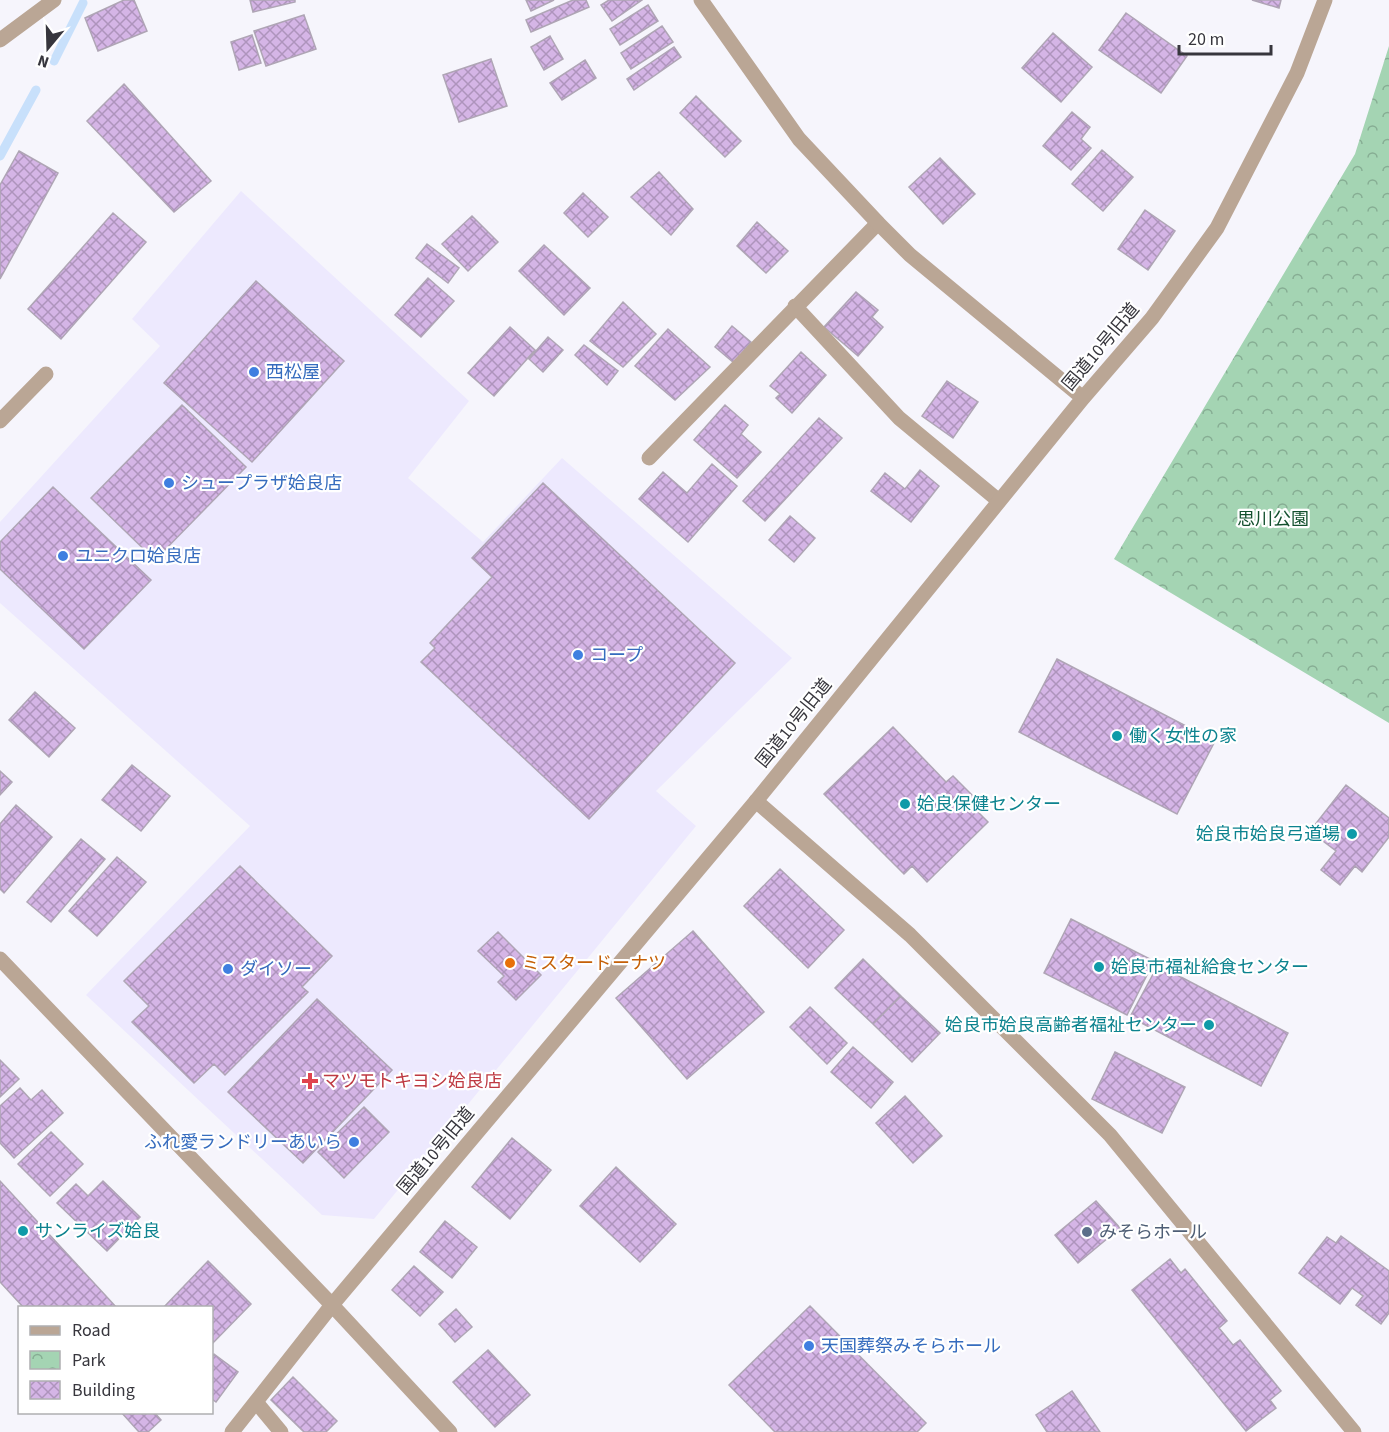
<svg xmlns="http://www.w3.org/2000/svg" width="1389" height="1432" font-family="'Source Sans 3','Noto Sans JP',sans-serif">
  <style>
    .built { fill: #ede9fe }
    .park { fill: url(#park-crowns) }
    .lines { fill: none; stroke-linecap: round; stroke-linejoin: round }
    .stream { stroke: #c8e0fb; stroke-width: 9 }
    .building { fill: url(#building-cross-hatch); stroke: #afa5b5; stroke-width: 1.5 }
    .minor { stroke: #baa695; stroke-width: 15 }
    .tertiary { stroke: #baa695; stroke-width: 15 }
    .shop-dot { fill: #3f7fe0; stroke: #fff; stroke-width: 2 }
    .culture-dot { fill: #0f9aa8; stroke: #fff; stroke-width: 2 }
    .food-dot { fill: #e8710a; stroke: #fff; stroke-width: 2 }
    .health-dot { fill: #e0444e; stroke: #fff; stroke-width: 2 }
    .service-dot { fill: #5c6f8a; stroke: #fff; stroke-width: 2 }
    .labels { text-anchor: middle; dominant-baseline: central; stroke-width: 4.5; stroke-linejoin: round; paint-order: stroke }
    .street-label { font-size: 18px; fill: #37363d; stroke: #fff }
    .shop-label { font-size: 18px; fill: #366cbe; stroke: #fff; text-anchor: start }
    .park-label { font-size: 18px; fill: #13502e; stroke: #fff }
    .culture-label { font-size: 18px; fill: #0d838f; stroke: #fff; text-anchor: start }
    .food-label { font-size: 18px; fill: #c56008; stroke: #fff; text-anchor: start }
    .health-label { font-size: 18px; fill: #be3a42; stroke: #fff; text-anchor: start }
    .service-label { font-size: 18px; fill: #4e5e75; stroke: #fff; text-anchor: start }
  </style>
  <defs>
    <pattern id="park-crowns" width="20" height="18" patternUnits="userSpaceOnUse" patternTransform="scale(1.5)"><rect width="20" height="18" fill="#a4d4b3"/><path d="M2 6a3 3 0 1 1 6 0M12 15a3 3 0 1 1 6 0" fill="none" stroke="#86ad93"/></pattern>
    <pattern id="building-cross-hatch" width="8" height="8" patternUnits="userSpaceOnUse" patternTransform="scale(1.5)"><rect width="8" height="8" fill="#d5b5e6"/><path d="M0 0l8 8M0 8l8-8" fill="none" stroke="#ae94bc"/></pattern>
  </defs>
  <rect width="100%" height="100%" fill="#f6f5fc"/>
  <!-- built -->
  <path class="built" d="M241,191L469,401L408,478L483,542L562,458L792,658L656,791L696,826L374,1219L322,1215L86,995L250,826L0,603V522L160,346L132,319Z"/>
  <!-- park -->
  <path class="park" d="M1389,46V723L1114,559L1355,154Z"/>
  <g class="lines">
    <!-- stream -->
    <path class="stream" d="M54,61L83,3
      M0,156L36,90"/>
  </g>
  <!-- building -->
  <path class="building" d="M124,0H134L147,31L98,51L85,18Z
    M250,0H295V2L253,12Z
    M526,0H554L531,11Z
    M573,0H586L589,7L531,32L526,20Z
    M609,0H642L612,21L601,5Z
    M1252,0H1281L1279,8Z
    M648,5L658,21L620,45L610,29Z
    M1126,13L1187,56L1161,93L1099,50Z
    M304,15L316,49L266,66L254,31Z
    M662,26L673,42L631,69L621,53Z
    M1053,33L1092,67L1061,102L1022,68Z
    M252,35L261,63L239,70L231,42Z
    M550,36L563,59L544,70L531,47Z
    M674,47L681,57L634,90L627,79Z
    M491,59L507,106L459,122L443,75Z
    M585,60L596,78L562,100L550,83Z
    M124,84L211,181L174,212L87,121Z
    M696,96L741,141L725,157L680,113Z
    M1072,112L1090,127L1081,139L1091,148L1071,170L1043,146Z
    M1102,150L1133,177L1103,211L1072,184Z
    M19,151L58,173L0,279V185Z
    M940,158L975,194L943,224L909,187Z
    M659,172L693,209L671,235L631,197Z
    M583,193L608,217L588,237L564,213Z
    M1145,210L1175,231L1148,270L1118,249Z
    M113,213L146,242L61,339L28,309Z
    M472,216L498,242L468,271L442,244Z
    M757,222L788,251L766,273L737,246Z
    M427,244L459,268L448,283L416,258Z
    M544,245L590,288L564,315L519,271Z
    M428,278L454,301L421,337L395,315Z
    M256,281L344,361L252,462L164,383Z
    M856,292L878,310L872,317L883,327L858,356L824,327Z
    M623,302L656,334L623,367L590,341Z
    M732,326L751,342L734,363L715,347Z
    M510,327L535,350L494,396L468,373Z
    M668,329L710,367L675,400L635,366Z
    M548,337L563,350L543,372L529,359Z
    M584,345L618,371L607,385L575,355Z
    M801,352L826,375L792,413L776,398L780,394L770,386Z
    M947,381L978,402L953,438L922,416Z
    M182,405L246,467L155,560L91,498Z
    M725,405L748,425L741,434L761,452L737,478L694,440Z
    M819,418L842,438L765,521L743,501Z
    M712,464L737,486L688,542L639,499L663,472L687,493Z
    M920,470L939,486L911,522L871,491L885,473L905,489Z
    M543,483L735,663L589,819L421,662L435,648L430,643L492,577L472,558Z
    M53,487L151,580L84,649L0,569V542Z
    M790,516L815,538L794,562L769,540Z
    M1057,659L1215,741L1177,814L1019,732Z
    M35,692L75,728L49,757L9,720Z
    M893,727L946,782L953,776L978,801L973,807L988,822L927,882L912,866L904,874L824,794Z
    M132,765L170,796L141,831L102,800Z
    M0,771L12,782L0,795Z
    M1346,785L1389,818V837L1362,872L1355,866L1340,885L1321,870L1336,851L1310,831Z
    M16,805L52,837L4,893L0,889V824Z
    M81,839L105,859L51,922L27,902Z
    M117,857L146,882L97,936L69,911Z
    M240,866L332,956L302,987L308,992L225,1075L214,1064L194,1083L132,1022L149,1006L124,981Z
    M780,869L844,930L808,968L744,906Z
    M1071,919L1154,961L1127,1015L1044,973Z
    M693,931L764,1012L687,1079L616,998Z
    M498,932L541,975L516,1000L498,982L504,976L478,951Z
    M863,959L901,996L873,1024L835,988Z
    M1158,965L1288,1033L1261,1086L1130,1017Z
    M901,996L940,1033L912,1062L873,1024Z
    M317,999L392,1070L303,1163L228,1092Z
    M810,1007L847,1043L827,1064L790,1027Z
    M853,1047L893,1082L871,1108L831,1072Z
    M1115,1052L1185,1087L1162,1133L1092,1099Z
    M0,1060L19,1079L0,1097Z
    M20,1088L31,1100L42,1090L63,1113L14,1158L0,1143V1106Z
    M905,1096L942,1136L913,1163L876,1123Z
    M364,1107L389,1132L344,1178L318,1152Z
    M51,1132L83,1164L50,1196L18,1164Z
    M512,1138L551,1170L510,1219L472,1187Z
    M616,1167L676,1224L640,1262L580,1206Z
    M0,1181L117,1308H24L0,1282Z
    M103,1181L140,1217L107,1251L57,1203L76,1184L88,1196Z
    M1096,1201L1120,1228L1078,1263L1055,1235Z
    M445,1221L477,1247L452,1278L420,1252Z
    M1341,1236L1389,1271V1313L1381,1324L1356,1305L1363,1296L1352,1288L1340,1304L1299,1273L1327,1237L1336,1243Z
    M1170,1259L1181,1273L1185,1269L1227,1321L1219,1328L1233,1345L1240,1340L1281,1391L1270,1400L1276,1408L1246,1431L1132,1290Z
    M208,1261L251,1304L212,1344V1308H163Z
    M414,1266L443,1292L420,1316L392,1290Z
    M810,1306L926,1423L917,1432H775L729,1385Z
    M456,1309L472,1327L455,1342L439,1324Z
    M488,1350L530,1395L495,1427L453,1382Z
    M214,1354L238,1372L216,1402L212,1399V1357Z
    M293,1377L337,1421L326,1432H304L271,1400Z
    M1072,1391L1100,1432H1047L1036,1415Z
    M121,1412H154L161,1420L148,1432H139Z"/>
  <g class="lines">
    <!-- minor -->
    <path class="minor" d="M0,40L54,0
      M795,306L899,418L999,501
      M0,421L46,374
      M649,458L878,223
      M756,801L910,935L1110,1135L1354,1432
      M256,1402L281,1432"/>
    <!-- tertiary -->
    <path class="tertiary" d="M701,0L799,139L878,223L910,255L1083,398
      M0,959L332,1305L450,1432
      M232,1432L332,1305L756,801L1083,398L1152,318L1217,228L1297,73L1325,0"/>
  </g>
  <!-- markers -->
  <g class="shop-dot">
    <circle cx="254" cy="372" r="6"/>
    <circle cx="169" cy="483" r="6"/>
    <circle cx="63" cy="556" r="6"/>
    <circle cx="578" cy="655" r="6"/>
    <circle cx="228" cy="969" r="6"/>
    <circle cx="354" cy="1142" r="6"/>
    <circle cx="809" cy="1346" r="6"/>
  </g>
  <g class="culture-dot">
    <circle cx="1117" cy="736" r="6"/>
    <circle cx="905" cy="804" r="6"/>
    <circle cx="1352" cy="834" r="6"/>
    <circle cx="1099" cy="967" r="6"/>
    <circle cx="1209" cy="1025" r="6"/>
    <circle cx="23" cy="1231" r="6"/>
  </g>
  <circle class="food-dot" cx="510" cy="963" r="6"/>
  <path class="health-dot" d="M307 1072h6v6h6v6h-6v6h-6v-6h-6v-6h6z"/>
  <circle class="service-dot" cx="1087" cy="1232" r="6"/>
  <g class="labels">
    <!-- street labels -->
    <g class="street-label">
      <text transform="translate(1101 347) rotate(-50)">国道10号旧道</text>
      <text transform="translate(794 723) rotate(-51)">国道10号旧道</text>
      <text transform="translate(436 1151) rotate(-50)">国道10号旧道</text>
    </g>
    <!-- shop labels -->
    <g class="shop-label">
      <text x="266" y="372">西松屋</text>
      <text x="181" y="483">シュープラザ姶良店</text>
      <text x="75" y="556">ユニクロ姶良店</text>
      <text x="590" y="655">コープ</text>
      <text x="240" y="969">ダイソー</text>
      <text x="342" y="1142" text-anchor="end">ふれ愛ランドリーあいら</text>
      <text x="821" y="1346">天国葬祭みそらホール</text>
    </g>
    <!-- park labels -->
    <g class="park-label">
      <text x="1273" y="519">思川公園</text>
    </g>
    <!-- culture labels -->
    <g class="culture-label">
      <text x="1129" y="736">働く女性の家</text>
      <text x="917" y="804">姶良保健センター</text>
      <text x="1340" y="834" text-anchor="end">姶良市姶良弓道場</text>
      <text x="1111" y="967">姶良市福祉給食センター</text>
      <text x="1197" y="1025" text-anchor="end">姶良市姶良高齢者福祉センター</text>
      <text x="35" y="1231">サンライズ姶良</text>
    </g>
    <!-- food labels -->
    <g class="food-label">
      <text x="522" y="963">ミスタードーナツ</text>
    </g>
    <!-- health labels -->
    <g class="health-label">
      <text x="322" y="1081">マツモトキヨシ姶良店</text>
    </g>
    <!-- service labels -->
    <g class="service-label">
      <text x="1099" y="1232">みそらホール</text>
    </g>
  </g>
  <!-- legend -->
  <rect x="18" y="1306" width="195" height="108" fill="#ffffff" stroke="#afafb1" stroke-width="1.5"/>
  <rect x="30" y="1326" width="30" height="9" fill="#baa695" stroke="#afafb1" stroke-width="1.5"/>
  <text x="72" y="1336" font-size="18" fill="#37363d">Road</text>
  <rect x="30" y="1351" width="30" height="18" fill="url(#park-crowns)" stroke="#afafb1" stroke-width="1.5"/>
  <text x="72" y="1366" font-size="18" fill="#37363d">Park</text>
  <rect x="30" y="1381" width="30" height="18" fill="url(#building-cross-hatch)" stroke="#afafb1" stroke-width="1.5"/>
  <text x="72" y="1396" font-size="18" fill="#37363d">Building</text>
  <!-- north arrow -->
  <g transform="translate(48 48) rotate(199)" stroke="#ffffff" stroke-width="4.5" paint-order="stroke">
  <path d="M0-4.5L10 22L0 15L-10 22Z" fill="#37363d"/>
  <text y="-9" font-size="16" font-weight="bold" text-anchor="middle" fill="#37363d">N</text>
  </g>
  <!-- scale -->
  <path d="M1179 45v9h92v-9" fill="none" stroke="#37363d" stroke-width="3"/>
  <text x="1188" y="45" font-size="18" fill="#37363d" stroke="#ffffff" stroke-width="4.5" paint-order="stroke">20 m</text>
</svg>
